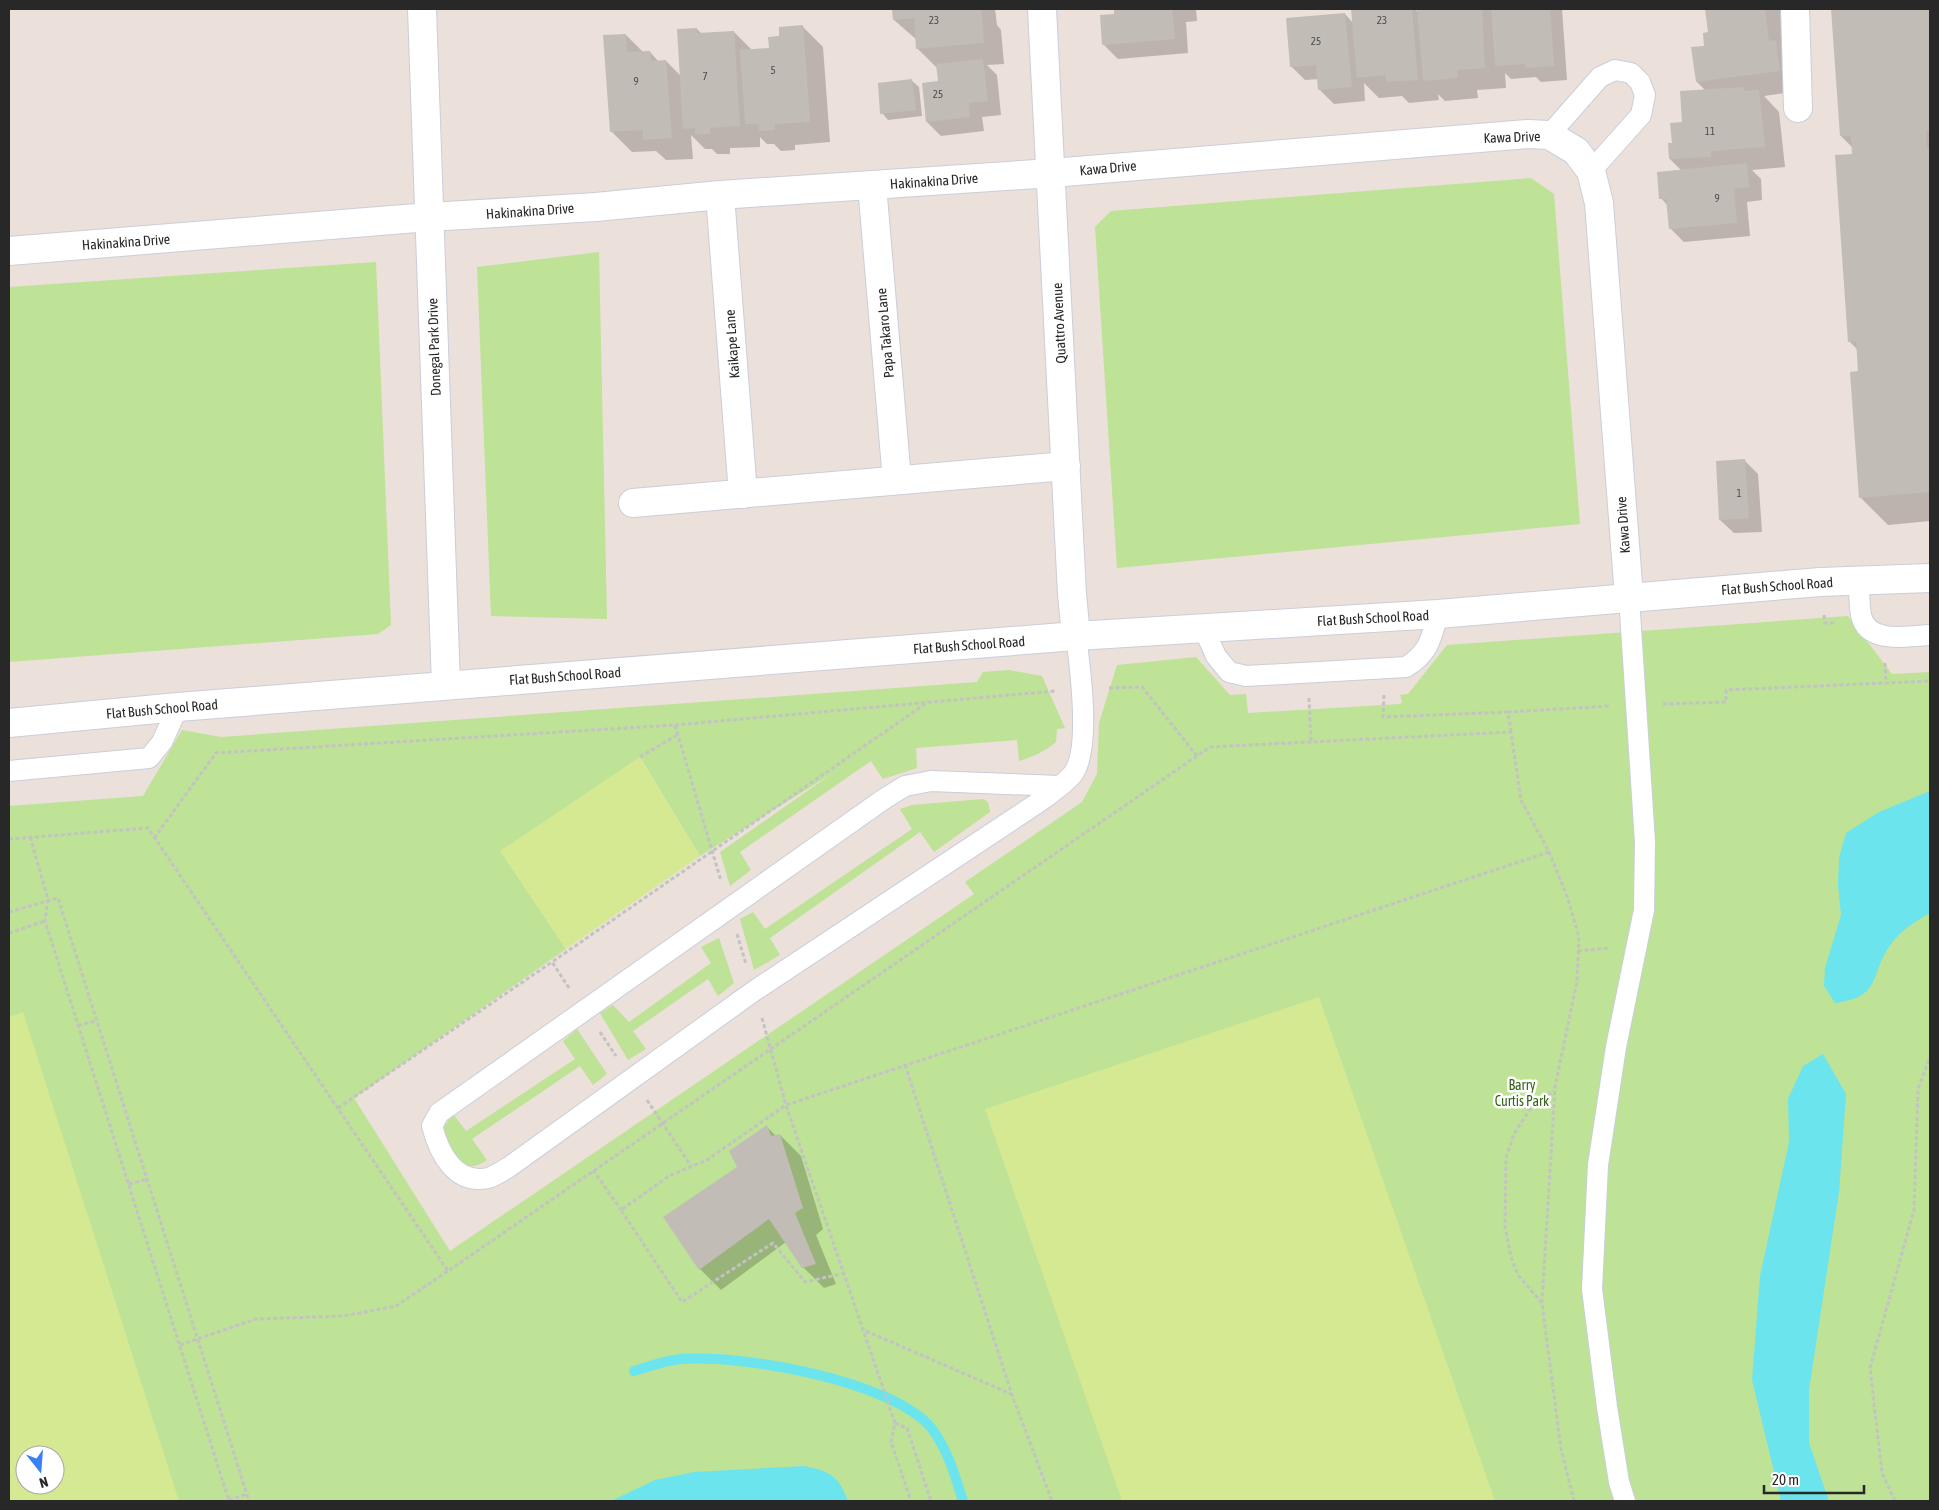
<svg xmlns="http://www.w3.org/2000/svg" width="1939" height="1510" font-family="'Asap Condensed',sans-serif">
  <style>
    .green { fill: #bee296; fill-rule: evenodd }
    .pitch { fill: #d5e992; fill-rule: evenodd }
    .water { fill: #6ce4ed }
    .shadow { fill: #0003 }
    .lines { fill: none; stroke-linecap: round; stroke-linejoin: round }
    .stream { stroke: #6ce4ed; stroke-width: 10 }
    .building { fill: #c2bcb6 }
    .service-casing { stroke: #c8cfda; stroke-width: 22 }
    .minor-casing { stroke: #c8cfda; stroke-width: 30 }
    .secondary-casing { stroke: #c8cfda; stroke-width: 30 }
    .path { stroke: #c3c3c3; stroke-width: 3; stroke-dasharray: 4 2.5; stroke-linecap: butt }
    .service { stroke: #fff; stroke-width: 20 }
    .minor { stroke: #fff; stroke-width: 28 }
    .secondary { stroke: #fff; stroke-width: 28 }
    .labels { text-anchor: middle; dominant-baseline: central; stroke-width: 5; stroke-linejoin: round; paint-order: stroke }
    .number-label { font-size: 11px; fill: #4e4d4c }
    .street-label { font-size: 14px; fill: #282828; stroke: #fff }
    .park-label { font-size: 14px; fill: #37641a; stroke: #fff }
  </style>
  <rect width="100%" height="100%" fill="#ebe0da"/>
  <!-- green -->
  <path class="green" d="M1531,178L1554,194L1580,524L1117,568L1095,227L1111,211Z
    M599,252L607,619L491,616L477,267Z
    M376,262L391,625L378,634L9,662V287Z
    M1848,616L1892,674L1930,672V1501H9V806L143,796L182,730L221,737L977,682L983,672L1009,670L1042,676L1065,728L1057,729L1056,742C1044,752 1034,756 1019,761L1017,740L916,748L917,768L883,779L871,761L740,852L751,870L730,886L720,852L833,773L700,856L640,757L501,852L566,949L354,1098L450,1251L974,894L965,882L1082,802L1097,774L1099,723L1117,665L1196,657L1230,695L1246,694L1248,713L1400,704L1402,702L1400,695L1408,694L1447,645ZM25,1455H55V1485H25Z
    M983,799L988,802L990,812L934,852L920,832L770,938L780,955L754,970L740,919L753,912L765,929L912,829L900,809L912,805Z
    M719,938L734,983L718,996L708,979L633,1031L646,1049L628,1060L600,1013L613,1005L629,1022L711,963L701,947Z
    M577,1029L607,1074L593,1085L580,1066L472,1139L487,1160C461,1179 445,1151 443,1128L453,1114L466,1131L575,1059L563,1041Z"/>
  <!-- pitch -->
  <path class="pitch" d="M640,757L700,856L566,949L500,851Z
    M1319,997L1495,1501H1122L985,1109Z
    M23,1012L179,1501H9V1017ZM25,1455H55V1485H25Z"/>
  <!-- water -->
  <path class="water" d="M1930,791V913C1916,921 1901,930 1891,944C1869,974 1883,997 1835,1003L1824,986L1825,968L1841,915L1838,885L1839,858L1846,833L1879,812Z
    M1823,1054L1846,1094L1839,1192L1809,1390V1443L1829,1501H1781L1752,1380L1760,1276L1789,1142L1788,1099L1803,1066Z
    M804,1466C830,1471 839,1476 848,1501H611L655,1480L694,1472Z"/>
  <!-- shadow -->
  <path class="shadow" d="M893,9H995L997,25L1001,30L1004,64L987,65L997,75L1001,115L982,117L984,131L941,136L927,122L940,82L938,69L917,48V40L894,20Z
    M1115,9H1196L1197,21L1186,22L1188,53L1118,59L1104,45L1115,15Z
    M1352,9H1415L1418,12V9H1562L1567,80L1541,82L1536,77L1511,79L1505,73L1506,88L1477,90L1478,98L1445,101L1438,94L1439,100L1409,103L1402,96L1379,98L1364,83L1365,101L1334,104L1320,90L1319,79L1305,80L1291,66L1345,14L1353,23Z
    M1706,9H1782L1800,91L1764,96L1779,112L1785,167L1752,170L1761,179L1762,200L1747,202L1750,236L1684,242L1670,228L1668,206L1661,198L1682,171L1670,159L1673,144L1683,123L1706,91L1697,82L1692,48L1706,47L1710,33Z
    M1832,9H1930V521L1888,525L1860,497V372L1858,350L1849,341L1853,155V148L1841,136Z
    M802,26L823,47L830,142L795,145V150L781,151L774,144H767L760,137V147L730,148V154H717L712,149H705L691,135L693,159L666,160L656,151L632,152L611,131L626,35L643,52H650L659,62L666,61L681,76L697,29L702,34L734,32L752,50L770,49L781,37Z
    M912,81L919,87L922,116L888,120L882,113Z
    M1744,460L1758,474L1762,532L1734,533L1720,520Z
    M767,1127L776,1136L780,1135L801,1156L823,1229L816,1235L836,1284L824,1288L803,1267L786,1242L721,1290L700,1269L665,1217L739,1167Z"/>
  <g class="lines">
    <!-- stream -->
    <path class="stream" d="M634,1371C647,1367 661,1362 674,1360C733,1352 894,1380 932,1429C948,1450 955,1476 963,1501"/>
  </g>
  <!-- building -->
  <path class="building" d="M892,9H981L984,43L916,49L914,18L893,20Z
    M1114,9H1172L1175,39L1102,45L1100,15L1114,14Z
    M1351,9H1412L1418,80L1386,82V75L1357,78Z
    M1417,9H1482L1485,68L1457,70L1458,78L1423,81Z
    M1491,9H1550L1554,66L1526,68L1525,64L1495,66Z
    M1705,9H1765L1769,41L1776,40L1780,71L1696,82L1691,47L1704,46L1703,33L1708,32Z
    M1831,9H1930V131H1926L1927,149H1930V492L1859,498L1850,372L1858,371L1856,341L1848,342L1835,155L1852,154L1851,136H1840Z
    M1345,13L1352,87L1318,90L1316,65L1290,67L1286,18Z
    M803,25L810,122L775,124V130L759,131L758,124H745L740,50L769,48L768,37L779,36V27Z
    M697,28V33L734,31L740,126L710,128V134H695V128L683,129L677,29Z
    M626,34L627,52L650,51L651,61L666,60L672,138L643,140V130L610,132L603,35Z
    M983,59L988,101L969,103L970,117L926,122L922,83L938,81L936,64Z
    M912,79L916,110L880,114L878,83Z
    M1744,87V91L1759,90L1765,147L1711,151V157L1669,159L1668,143H1672L1670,123L1682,122L1680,91Z
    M1747,163L1749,187L1734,189L1737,223L1669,229L1666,199H1659L1657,172Z
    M1745,459L1749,518L1719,520L1716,461Z
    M767,1125L771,1136L780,1134L803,1208L795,1213L816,1264L802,1268L769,1219L699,1270L663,1217L737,1167L729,1151Z"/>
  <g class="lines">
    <!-- service casing -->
    <g class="service-casing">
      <path id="service" d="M1549,135L1600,77L1615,70L1631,73L1640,82L1645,95L1641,115L1591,171
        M1859,580C1859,591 1859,604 1861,615C1867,645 1909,636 1930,635
        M1203,627L1216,656L1229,672L1246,676L1406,667C1429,653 1431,639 1438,614
        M9,771L149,758L162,742L178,707
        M1060,786L931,781L905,786L884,799L439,1113L432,1126C439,1153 455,1185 488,1178C495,1176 502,1171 509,1167L754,991L1039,802C1050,794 1063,785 1072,775C1092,751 1080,667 1076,636
        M1625,1501L1619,1482L1607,1407L1592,1289L1598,1165L1616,1047L1644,910L1645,842L1629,597"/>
    </g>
    <!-- minor casing -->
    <g class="minor-casing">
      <path id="minor" d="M422,9L446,685
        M1042,9L1072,594L1076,636
        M1795,9L1798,108
        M872,185L897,480
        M720,195L743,494
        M9,251L429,217L596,207L720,195L1052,173L1528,134L1549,135L1576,151L1591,171L1599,203L1629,597
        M633,503L1066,466"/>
    </g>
    <!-- secondary casing -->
    <g class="secondary-casing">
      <path id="secondary" d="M9,723L178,707L1076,636L1438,614L1820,582L1930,578"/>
    </g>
    <!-- path -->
    <path class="path" d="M1824,615L1825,623H1836
      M1885,663L1886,683
      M1109,688L1142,687L1197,756
      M1384,695L1383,717L1508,712
      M1309,698L1311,742
      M1663,704L1726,702V690L1930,681
      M675,725L1055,691
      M1511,732L1508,712L1609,706
      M640,757L677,735
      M30,837L48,899L45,921L229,1501
      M154,838L216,753L675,725L721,881
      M9,839L148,828L448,1271L1210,747L1511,732L1521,800L1549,852L1567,896L1579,937L1577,981L1555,1087L1542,1303L1561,1449L1574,1501
      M9,912L58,898L249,1501
      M9,933L45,921
      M737,934L746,964
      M1578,951L1608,948
      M569,988L552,962L928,702
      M762,1018L786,1105L895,1423L891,1442L911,1501
      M78,1025L97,1021
      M600,1032L616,1056
      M905,1065L1012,1395L1052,1501
      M647,1100L691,1166
      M338,1108L552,962
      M593,1170L621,1210
      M129,1184L148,1179
      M845,1273L805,1282L773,1243L682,1302L621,1210L669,1176L707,1160L786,1105L1549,852
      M1542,1303L1518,1275L1511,1257L1505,1227L1506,1158L1514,1134L1534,1103L1554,1091
      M866,1331L1011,1394
      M180,1345L256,1319L344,1316L396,1306L448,1271
      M895,1423L907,1428L931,1501
      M229,1500L247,1494
      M1895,1501L1882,1473L1870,1368L1914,1210L1918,1089L1930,1057"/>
    <!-- service -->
    <use href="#service" class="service"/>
    <!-- minor -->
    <use href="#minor" class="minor"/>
    <!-- secondary -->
    <use href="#secondary" class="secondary"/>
  </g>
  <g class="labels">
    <!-- number labels -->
    <g class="number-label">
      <text x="934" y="20">23</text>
      <text x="1382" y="20">23</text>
      <text x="1316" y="41">25</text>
      <text x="773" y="70">5</text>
      <text x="705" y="76">7</text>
      <text x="636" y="81">9</text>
      <text x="938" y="94">25</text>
      <text x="1710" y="131">11</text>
      <text x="1717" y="198">9</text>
      <text x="1739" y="493">1</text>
    </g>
    <!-- street labels -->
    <g class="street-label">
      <text transform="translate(1512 137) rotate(-2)">Kawa Drive</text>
      <text transform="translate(1108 168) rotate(-5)">Kawa Drive</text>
      <text transform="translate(934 181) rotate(-4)">Hakinakina Drive</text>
      <text transform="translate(530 211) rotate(-4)">Hakinakina Drive</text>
      <text transform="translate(126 242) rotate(-4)">Hakinakina Drive</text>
      <text transform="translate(1059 323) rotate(-93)">Quattro Avenue</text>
      <text transform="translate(885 333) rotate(-95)">Papa Takaro Lane</text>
      <text transform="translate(732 344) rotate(-94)">Kaikape Lane</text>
      <text transform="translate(434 347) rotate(-92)">Donegal Park Drive</text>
      <text transform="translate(1623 525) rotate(-94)">Kawa Drive</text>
      <text transform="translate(1777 586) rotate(-4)">Flat Bush School Road</text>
      <text transform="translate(1373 618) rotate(-3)">Flat Bush School Road</text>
      <text transform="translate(969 645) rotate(-4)">Flat Bush School Road</text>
      <text transform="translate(565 676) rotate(-4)">Flat Bush School Road</text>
      <text transform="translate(162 709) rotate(-5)">Flat Bush School Road</text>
    </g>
    <!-- park labels -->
    <g class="park-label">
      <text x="1522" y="1085">Barry<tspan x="1522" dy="16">Curtis Park</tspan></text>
    </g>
  </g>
  <!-- border -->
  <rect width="1939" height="1510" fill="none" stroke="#282828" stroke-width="20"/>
  <!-- north arrow -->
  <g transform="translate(40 1470) rotate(163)"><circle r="24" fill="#ffffff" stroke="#a9a9a9"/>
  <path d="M0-4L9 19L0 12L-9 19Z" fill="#3981f8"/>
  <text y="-8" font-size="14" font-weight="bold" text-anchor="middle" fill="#282828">N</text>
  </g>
  <!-- scale -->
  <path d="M1764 1485v8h100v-8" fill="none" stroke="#282828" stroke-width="2.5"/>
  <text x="1772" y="1485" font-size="15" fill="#282828" stroke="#ffffff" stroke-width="4" paint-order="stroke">20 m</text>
</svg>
